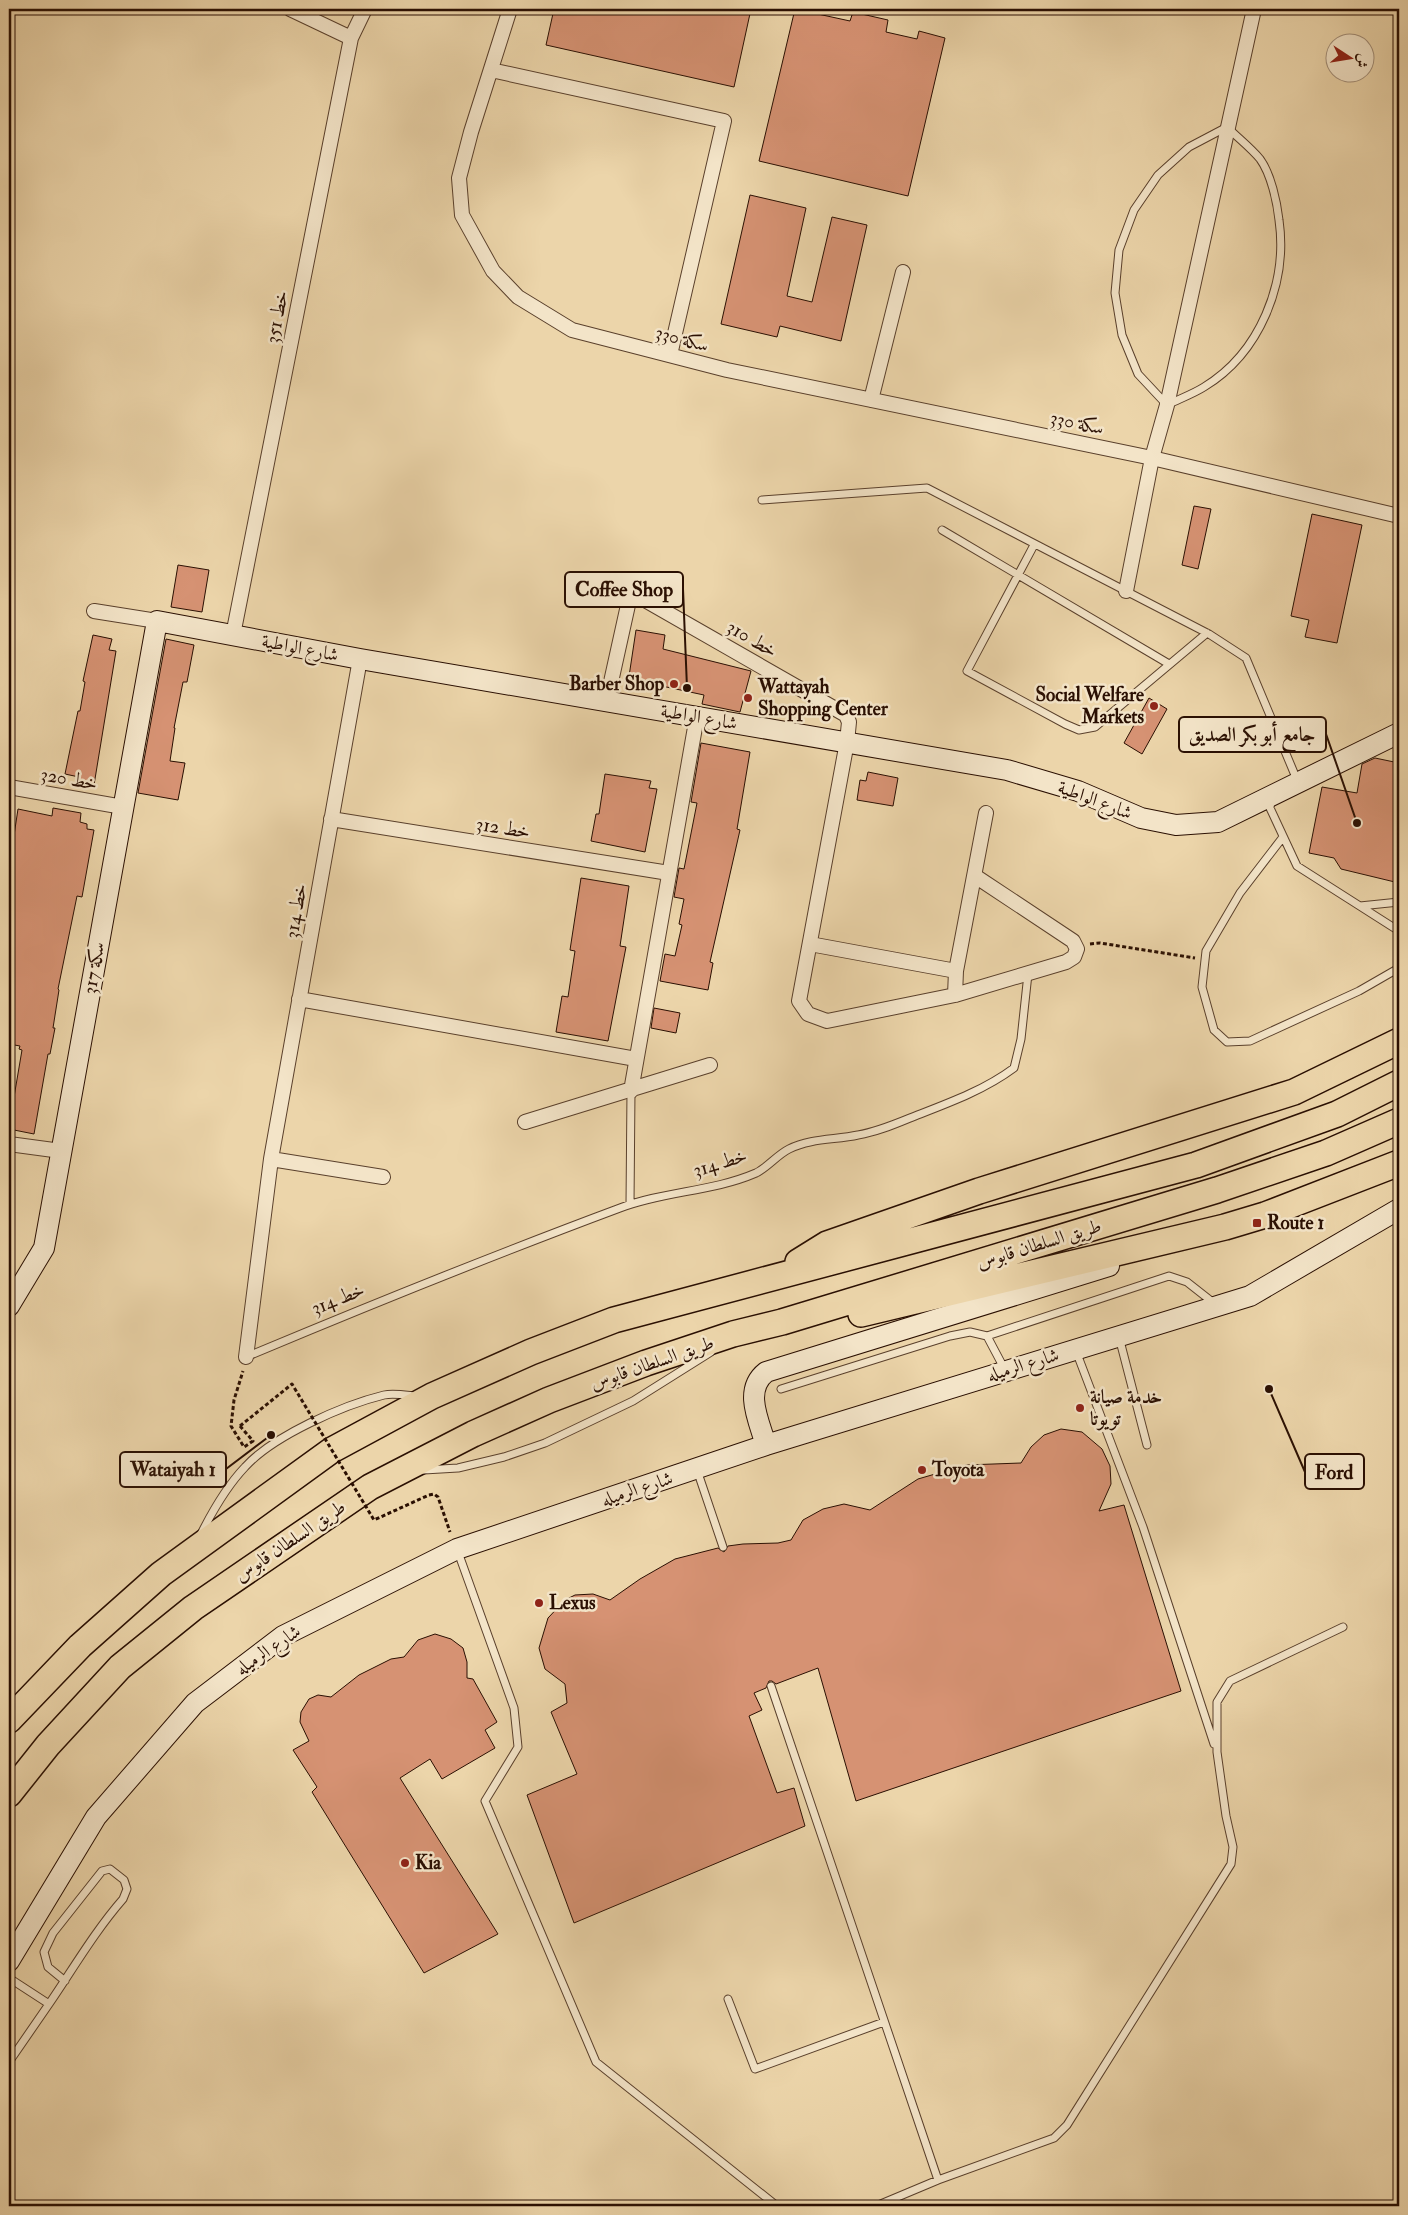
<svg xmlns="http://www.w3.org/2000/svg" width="1408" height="2215" font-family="'IM FELL Double Pica',Amiri,serif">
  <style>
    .building { fill: #d69273; stroke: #2a0f02 }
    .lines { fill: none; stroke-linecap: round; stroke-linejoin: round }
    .lane-casing { stroke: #5a402c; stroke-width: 9 }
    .street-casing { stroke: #5a402c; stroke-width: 16 }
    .secondary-casing { stroke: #2a0f02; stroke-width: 22 }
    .highway-casing { stroke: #2a0f02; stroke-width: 28 }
    .path { stroke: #2a0f02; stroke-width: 3; stroke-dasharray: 4 2.5; stroke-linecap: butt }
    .lane { stroke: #f3e4c8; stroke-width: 7 }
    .street { stroke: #f3e4c8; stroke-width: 14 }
    .secondary { stroke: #f3e4c8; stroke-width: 20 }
    .highway { stroke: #ecd5aa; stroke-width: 25 }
    .path-bridge { stroke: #2a0f02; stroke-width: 3; stroke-dasharray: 4 2.5; stroke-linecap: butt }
    .poi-dot { fill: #8f2418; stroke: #f3e4c8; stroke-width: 2 }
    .labels { text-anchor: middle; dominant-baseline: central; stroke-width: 5; stroke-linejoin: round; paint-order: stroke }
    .street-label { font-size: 19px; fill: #2a0f02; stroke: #f3e4c8 }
    .poi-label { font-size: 19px; font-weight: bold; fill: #2a0f02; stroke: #f3e4c8; text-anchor: start }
    .leader { fill: none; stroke: #2a0f02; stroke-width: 2 }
    .callout-dot { fill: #2a0f02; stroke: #f3e4c8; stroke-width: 2 }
    .callout { fill: #f3e4c8; stroke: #2a0f02; stroke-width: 2 }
    .callout-label { font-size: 20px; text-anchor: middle; font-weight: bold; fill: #2a0f02 }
  </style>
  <rect width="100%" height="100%" fill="#ecd5aa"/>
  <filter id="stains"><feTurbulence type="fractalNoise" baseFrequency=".004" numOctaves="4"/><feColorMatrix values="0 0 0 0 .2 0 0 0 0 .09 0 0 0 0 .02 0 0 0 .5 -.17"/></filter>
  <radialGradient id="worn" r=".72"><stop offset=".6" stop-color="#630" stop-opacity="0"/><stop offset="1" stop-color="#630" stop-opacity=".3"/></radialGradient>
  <!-- building -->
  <path class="building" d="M554,9H751L734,87L546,45Z
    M795,9L850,21L853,12L888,20L886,32L917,39L919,31L945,38L908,196L759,161Z
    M750,195L806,208L787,296L812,302L832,217L867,225L841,341L780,326L777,337L721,324Z
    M1194,506L1211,509L1198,569L1182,565Z
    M1312,514L1362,525L1337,643L1305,637L1309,620L1291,616Z
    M178,565L209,570L202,612L171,607Z
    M636,630L665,635L663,649L751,671L740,712L702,704L704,695L657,685L656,687L628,683Z
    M93,635L112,639L109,650L116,651L94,785L78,782L79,777L65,774L78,711H80L85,682L83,681Z
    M166,639L194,645L187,682H183L174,728H175L170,761L185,763L178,800L138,793Z
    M1149,698L1167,709L1142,754L1124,743Z
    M701,743L750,752L737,829L740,830L710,962L713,963L708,990L660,981L665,954L675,956L682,925L679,924L684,899L674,897L679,868L684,869L697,803L691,802Z
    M1375,758L1399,763V883L1341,869L1334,858L1309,853L1322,787L1357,793L1362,764Z
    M868,772L898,778L893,806L857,800L860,780L866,781Z
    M605,774L651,781L649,788L657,789L645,852L591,841L596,814H599Z
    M53,808L81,813L80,822L87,824V829L94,830L82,897L77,896L58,989L59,990L53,1028H55L50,1054H48L34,1134L9,1129V1102L13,1103L22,1050L19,1049L20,1046L9,1044V842H13L18,809L52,816Z
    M581,878L629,886L620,946L626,947L608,1041L556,1032L562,996L568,997L575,951L570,950Z
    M654,1008L680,1013L676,1033L651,1028Z
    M1061,1429L1082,1432L1102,1449L1110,1466L1111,1484L1099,1511L1124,1505L1181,1691L856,1801L818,1668L776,1684L772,1681H769L766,1688L754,1693L762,1710L749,1716L777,1793L794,1788L805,1826L574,1923L527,1795L577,1774L551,1712L567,1703L565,1684L545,1669L539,1648L548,1618L565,1600L575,1595L593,1594L610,1600L640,1579L675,1559L718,1548L724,1552L728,1546L743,1544L778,1543L791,1540L803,1520L823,1509L844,1504L870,1510L918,1479L966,1465L1021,1463L1031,1447L1044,1435Z
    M435,1634L451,1639L463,1648L467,1662V1678L473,1679L497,1722L485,1730L495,1748L442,1779L430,1759L400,1778L498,1934L424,1973L312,1792L317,1787L293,1750L309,1741L300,1722L301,1712L309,1699L318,1695L331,1697L359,1675L391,1659L404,1657L418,1640Z"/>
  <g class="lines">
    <!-- lane casing -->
    <g class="lane-casing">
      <path id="lane" d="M1227,127C1238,138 1251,148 1260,159C1271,174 1277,202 1279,220C1288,283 1260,353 1204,387C1193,394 1179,399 1167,405L1138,374L1122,335L1115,293L1119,250L1134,210L1158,175L1189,147Z
        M762,500L927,488L1209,634L1246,658L1297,780
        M942,530L1169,664
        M1034,545L967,671L1065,724L1079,730L1095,727L1207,633
        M1271,799L1270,808L1297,866L1399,931
        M1283,837L1240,893L1206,951L1202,987L1214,1030L1227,1042L1250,1041L1359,991L1399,968
        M1360,906L1399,902
        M630,1204L631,1091
        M1119,1337L1147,1445
        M1076,1351L1143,1527L1214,1744
        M246,1357C370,1305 494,1255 620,1208C664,1191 712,1192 756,1173C768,1167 777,1155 789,1149C811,1138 836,1140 858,1135C876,1132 893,1125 910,1118C946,1104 983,1091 1014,1068L1021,1039L1028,974
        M1005,1370L987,1336L1169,1276L1187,1282L1215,1304
        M781,1389L950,1336L970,1332L987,1336
        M424,1470L458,1468L504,1457L545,1443L633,1401L711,1352
        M697,1470L723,1547
        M201,1534C213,1510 226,1487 245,1467C273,1436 343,1405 384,1395C393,1393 405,1395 414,1396
        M458,1552L514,1708L518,1747L485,1801L596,2062L777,2206
        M771,1686L938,2180
        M9,1978L49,2004L9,2062
        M728,1999L755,2069L884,2022
        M49,2004C73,1969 95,1931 123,1899L127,1889L124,1880L110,1869L102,1871L53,1933L44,1952L48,1967L65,1981
        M876,2206L938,2180L1054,2138L1067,2125L1231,1864L1233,1847L1226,1816L1217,1752V1702L1230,1681L1343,1627"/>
    </g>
    <!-- street casing -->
    <g class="street-casing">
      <path id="street" d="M290,9L351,38
        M510,9L471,132L459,178L462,215L493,271L518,297L572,330L727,370L1152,458L1399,516
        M491,70L724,121L670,355
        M871,400L903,272
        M1126,591L1152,458L1167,405L1254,9
        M94,611L157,621
        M233,635L351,38L365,9
        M607,700L628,605L631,599L638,596L846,715L849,722L847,742L799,1001L808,1014L827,1021L955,995L1066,962L1074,957L1077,949L1073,941L975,876
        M9,787L123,807
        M331,819L669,873
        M810,944L956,971
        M955,995L956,971L986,813
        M299,999L636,1059
        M631,1091L697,716
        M525,1122L710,1065
        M9,1144L61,1151
        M271,1159L383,1177
        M246,1357L271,1159L360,659"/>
    </g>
    <!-- secondary casing -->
    <g class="secondary-casing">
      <path id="secondary" d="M9,1306L44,1248L157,621L360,659L1007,770L1078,791L1141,818L1176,825L1218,822L1399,733
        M766,1445C759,1421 743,1390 766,1372L1109,1266
        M9,1961L96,1817L195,1703L283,1636L457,1549L766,1445L1250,1296L1399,1209"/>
    </g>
    <!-- highway casing -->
    <g class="highway-casing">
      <path id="highway" d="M798,1262L827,1244L979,1191L1294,1092L1399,1041
        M861,1314L1225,1227L1265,1215L1399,1163
        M9,1720L80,1646L161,1574L332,1450L432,1396L531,1352L614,1320L1196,1165L1337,1114L1399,1083
        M9,1794L48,1745L120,1667L193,1608L370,1487L473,1434L549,1400L646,1363L733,1334L782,1322L1217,1190L1326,1153L1399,1121"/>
    </g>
    <!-- path -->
    <path class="path" d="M1090,944L1100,943L1195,958
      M240,1426L253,1441L244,1447L231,1426L234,1400L243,1371
      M429,1495L434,1494L438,1497L450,1532"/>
    <!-- lane -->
    <use href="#lane" class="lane"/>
    <!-- street -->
    <use href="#street" class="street"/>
    <!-- secondary -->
    <use href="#secondary" class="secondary"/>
    <!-- highway -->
    <use href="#highway" class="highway"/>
    <!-- path-bridge -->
    <path class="path-bridge" d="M240,1426L292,1384L374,1520L429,1495"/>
  </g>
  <!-- markers -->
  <g class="poi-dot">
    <circle cx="674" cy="684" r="5"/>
    <circle cx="748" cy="698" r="5"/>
    <circle cx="1154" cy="706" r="5"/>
    <rect x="1252" y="1218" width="10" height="10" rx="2.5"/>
    <circle cx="1080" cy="1408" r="5"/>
    <circle cx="922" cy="1470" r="5"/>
    <circle cx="539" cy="1603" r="5"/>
    <circle cx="405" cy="1863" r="5"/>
  </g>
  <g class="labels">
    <!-- street labels -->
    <g class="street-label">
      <text transform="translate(277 317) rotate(-79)">خط 351</text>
      <text transform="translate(682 339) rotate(15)">سكة 330</text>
      <text transform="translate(1077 423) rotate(12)">سكة 330</text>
      <text transform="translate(752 639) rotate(30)">خط 310</text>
      <text transform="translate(300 648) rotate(11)">شارع الواطية</text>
      <text transform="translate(699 717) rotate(10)">شارع الواطية</text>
      <text transform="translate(69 779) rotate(10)">خط 320</text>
      <text transform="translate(1095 800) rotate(21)">شارع الواطية</text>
      <text transform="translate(503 828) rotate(9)">خط 312</text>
      <text transform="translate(296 911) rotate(-80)">خط 314</text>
      <text transform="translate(94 968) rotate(-80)">سكة 317</text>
      <text transform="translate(720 1163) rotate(-17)">خط 314</text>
      <text transform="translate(1039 1244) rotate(-17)">طريق السلطان قابوس</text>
      <text transform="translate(338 1299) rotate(-22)">خط 314</text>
      <text transform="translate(652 1363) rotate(-19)">طريق السلطان قابوس</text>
      <text transform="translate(1023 1365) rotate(-17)">شارع الرميله</text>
      <text transform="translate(637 1489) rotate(-18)">شارع الرميله</text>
      <text transform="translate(290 1541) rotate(-34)">طريق السلطان قابوس</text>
      <text transform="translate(268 1650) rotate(-34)">شارع الرميله</text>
    </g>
    <!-- poi labels -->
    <g class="poi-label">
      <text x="664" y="684" text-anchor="end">Barber Shop</text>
      <text x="758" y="687">Wattayah<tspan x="758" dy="22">Shopping Center</tspan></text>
      <text x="1144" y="695" text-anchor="end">Social Welfare<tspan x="1144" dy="22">Markets</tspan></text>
      <text x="1267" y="1223">Route 1</text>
      <text x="1090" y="1397">خدمة صيانة<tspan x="1090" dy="22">تويوتا</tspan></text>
      <text x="932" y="1470">Toyota</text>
      <text x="549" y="1603">Lexus</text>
      <text x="415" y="1863">Kia</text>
    </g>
  </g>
  <!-- callouts -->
  <path class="leader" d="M687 688L683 589M1357 823L1326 734M271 1435L226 1469M1269 1389L1305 1472"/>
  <g class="callout-dot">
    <circle cx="687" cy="688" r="5"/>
    <circle cx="1357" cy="823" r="5"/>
    <circle cx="271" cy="1435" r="5"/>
    <circle cx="1269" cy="1389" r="5"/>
  </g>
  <g class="callout">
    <rect x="565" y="572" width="118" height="35" rx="5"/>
    <rect x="1179" y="717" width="147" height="35" rx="5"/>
    <rect x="120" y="1452" width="106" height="35" rx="5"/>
    <rect x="1305" y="1454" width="59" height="35" rx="5"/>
  </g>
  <g class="callout-label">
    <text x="624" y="596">Coffee Shop</text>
    <text x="1252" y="741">جامع أبو بكر الصديق</text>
    <text x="173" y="1476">Wataiyah 1</text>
    <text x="1334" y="1479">Ford</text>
  </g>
  <!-- margin -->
  <rect width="1408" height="2215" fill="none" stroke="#ecd5aa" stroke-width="30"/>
  <rect x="10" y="10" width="1388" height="2195" fill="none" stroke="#2a0f02" stroke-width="2.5"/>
  <rect x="15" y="15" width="1378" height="2185" fill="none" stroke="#2a0f02"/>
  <!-- north arrow -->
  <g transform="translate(1350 58) rotate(102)"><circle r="24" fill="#f3e4c8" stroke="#a38f79"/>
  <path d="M0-4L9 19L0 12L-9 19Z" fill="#8f2418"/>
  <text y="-8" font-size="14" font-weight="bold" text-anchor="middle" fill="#2a0f02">ش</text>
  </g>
  <rect width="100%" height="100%" filter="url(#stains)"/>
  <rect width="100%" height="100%" fill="url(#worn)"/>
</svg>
